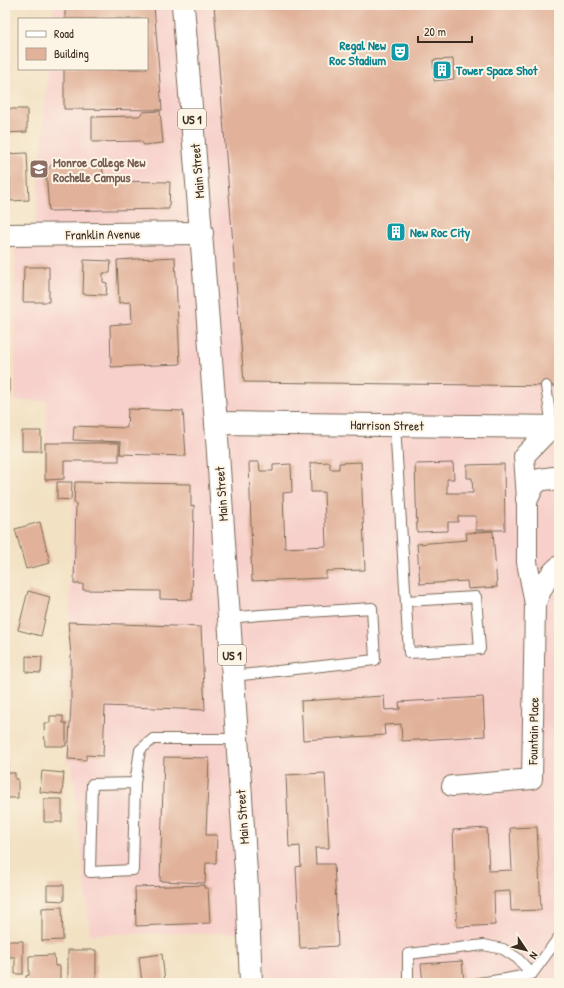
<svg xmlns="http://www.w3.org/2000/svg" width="564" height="988" font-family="'Patrick Hand',sans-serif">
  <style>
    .built { fill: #f7d0cb }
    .building { fill: #e1b199; fill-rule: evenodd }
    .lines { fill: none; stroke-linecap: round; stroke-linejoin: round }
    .lane-casing { stroke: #7b6a57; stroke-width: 12 }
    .street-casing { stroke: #7b6a57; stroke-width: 22 }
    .secondary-casing { stroke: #7b6a57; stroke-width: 24 }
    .primary-casing { stroke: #7b6a57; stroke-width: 24 }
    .lane { stroke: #fff; stroke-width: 10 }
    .street { stroke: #fff; stroke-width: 20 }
    .secondary { stroke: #fff; stroke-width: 22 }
    .primary { stroke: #fff; stroke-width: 22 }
    .labels { text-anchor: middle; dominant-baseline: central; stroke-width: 4; stroke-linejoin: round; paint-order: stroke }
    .shield { fill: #fcf5e5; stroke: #75675a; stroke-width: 1 }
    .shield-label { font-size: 12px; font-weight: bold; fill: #3b2a1e }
    .culture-label { font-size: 13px; font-weight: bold; fill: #0d838f; stroke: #fcf5e5; text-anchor: start }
    .education-label { font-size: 13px; font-weight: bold; fill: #785e54; stroke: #fcf5e5; text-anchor: start }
    .street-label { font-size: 13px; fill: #3b2a1e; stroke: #fcf5e5 }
  </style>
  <rect width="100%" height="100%" fill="#fcf5e5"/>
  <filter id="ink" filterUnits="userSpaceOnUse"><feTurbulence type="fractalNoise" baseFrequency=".025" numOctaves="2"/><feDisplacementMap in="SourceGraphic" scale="8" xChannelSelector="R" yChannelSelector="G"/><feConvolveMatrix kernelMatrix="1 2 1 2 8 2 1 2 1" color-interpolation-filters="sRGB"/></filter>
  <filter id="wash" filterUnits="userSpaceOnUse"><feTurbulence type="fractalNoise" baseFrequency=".012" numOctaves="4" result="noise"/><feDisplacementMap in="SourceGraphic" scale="16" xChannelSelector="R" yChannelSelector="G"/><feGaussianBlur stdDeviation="0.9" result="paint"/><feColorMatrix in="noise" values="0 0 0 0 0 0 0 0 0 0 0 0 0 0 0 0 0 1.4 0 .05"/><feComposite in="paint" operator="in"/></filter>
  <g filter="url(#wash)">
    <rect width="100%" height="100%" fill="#f2e1c2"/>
    <!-- built -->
    <path class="built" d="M54,5H559V983H243L242,933L90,934L72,763L66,762L73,481H44L47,401H15V231L35,229L48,69H147V19H52Z"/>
    <g id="blocks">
      <!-- building -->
      <path class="building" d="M65,5H154L162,110L64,109V69H147V19H65Z
        M214,5H559V386L244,382ZM453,59L454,79L434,81L433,60Z
        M436 71a6 6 0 1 1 12 0a6 6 0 1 1-12 0Z
        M5,109H27V132L5,133Z
        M160,111L163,143L144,145L141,141L92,142V117L139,116L143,112Z
        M27,153L29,200L10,201V178H5V154Z
        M52,164L102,165L104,181L170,182L169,209L49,211L46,172Z
        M175,257L180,364L111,367L110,325L132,323L131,302L119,303L117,260Z
        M84,260L111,261L110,273H103V282L107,283L106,295L83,294Z
        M24,267H49V302H23Z
        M5,379H9V396H5Z
        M128,409L183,411L186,456L120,454L121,442L73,440L74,426L127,428Z
        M22,431H41V451H22Z
        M45,443H119V461H64V479L45,480Z
        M249,462H259L260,471H273V465L291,464L292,492L283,493L285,548L326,546L324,492H311L310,463L330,462V469H339V463L361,462L365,570L326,571V578L252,581L251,557H252Z
        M453,463L454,479H447V493H473L472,478H467V465L504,464L505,530H476V516H458V522H448V531L417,532L415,464Z
        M57,482H72L71,500L57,499Z
        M75,482L191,484V506L194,505L192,600L160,599V591L83,590V584H74L76,503H74Z
        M40,522L50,563L26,569L15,529Z
        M493,531L497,587L468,589L467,581L420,584L417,544L467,540L466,533Z
        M28,591L50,597L41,636L18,630Z
        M68,622L201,627L205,710L105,706L103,756L86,755V760L68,759L71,705V655Z
        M26,656L42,657L41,673L26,672Z
        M384,696L385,710L400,709L399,702L483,697L485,736L402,741L401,724L384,725L385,735L303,740L301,701Z
        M50,716H63V723H66V746H45L44,723H50Z
        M164,757L209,758L206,835H217L216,863H206L205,883L160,881Z
        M5,762H8L7,773H15V779H18V798H5Z
        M42,771L64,773L62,794L40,792Z
        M325,773L329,848H315L316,864H334L338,946L300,948L296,867L301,866L300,846L289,847L286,775Z
        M44,799H62V822H44Z
        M537,827L541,910L511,911L510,891L494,892L495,925L457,927L453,830L487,828L489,871L512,870L510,828Z
        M5,828H6L7,847H5Z
        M47,885H64V901L47,900Z
        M204,885V888H208L210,923L136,926L135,887Z
        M62,907L63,940L42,941V908Z
        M5,941H23V974H15V957H5Z
        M68,950H96V983H68Z
        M162,954L165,983H142L139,957Z
        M54,955L55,966H60V983H26V976L29,975V956Z
        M462,961L464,983H423L421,964Z"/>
    </g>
  </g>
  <g filter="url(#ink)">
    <use href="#blocks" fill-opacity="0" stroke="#7b6a57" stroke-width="1"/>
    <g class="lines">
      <!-- lane casing -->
      <g class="lane-casing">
        <path id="lane" d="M546,386L552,427
          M395,425L409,653L480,649L476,597L406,601
          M229,618L260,615L372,608L375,660L233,676
          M135,783L92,784L90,872L133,870L135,783L140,750L153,739H237
          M408,983V954L484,945L503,949L517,958L532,974
          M478,983L506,979L532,974L559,937"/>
      </g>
      <!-- street casing -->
      <g class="street-casing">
        <path id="street" d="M535,604C541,591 547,575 559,566
          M452,786L532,779L535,604L527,562V499L524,456L552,427"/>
      </g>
      <!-- secondary casing -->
      <g class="secondary-casing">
        <path id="secondary" d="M5,235L202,233
          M216,423L559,427
          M527,499L533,486L539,480L552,478L559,481"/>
      </g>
      <!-- primary casing -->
      <g class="primary-casing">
        <path id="primary" d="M183,5L216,423L247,887L251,983"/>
      </g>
      <!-- lane -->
      <use href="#lane" class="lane"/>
      <!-- street -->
      <use href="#street" class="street"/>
      <!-- secondary -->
      <use href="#secondary" class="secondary"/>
      <!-- primary -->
      <use href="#primary" class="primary"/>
    </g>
  </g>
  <!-- icons -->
  <defs>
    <g id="theatre-square" transform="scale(1)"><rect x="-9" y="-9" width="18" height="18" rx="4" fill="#0f9aa8" stroke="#fcf5e5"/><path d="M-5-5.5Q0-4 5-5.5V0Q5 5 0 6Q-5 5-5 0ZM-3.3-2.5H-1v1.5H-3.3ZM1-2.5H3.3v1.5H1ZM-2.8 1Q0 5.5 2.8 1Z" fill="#fff"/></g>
    <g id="building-square" transform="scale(1)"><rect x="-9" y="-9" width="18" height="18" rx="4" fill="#0f9aa8" stroke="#fcf5e5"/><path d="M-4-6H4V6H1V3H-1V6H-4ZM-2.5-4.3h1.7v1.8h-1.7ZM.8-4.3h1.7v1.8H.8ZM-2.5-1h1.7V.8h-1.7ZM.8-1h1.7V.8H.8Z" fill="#fff"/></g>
    <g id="school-square" transform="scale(1)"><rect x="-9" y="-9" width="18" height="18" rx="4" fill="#8d6e63" stroke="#fcf5e5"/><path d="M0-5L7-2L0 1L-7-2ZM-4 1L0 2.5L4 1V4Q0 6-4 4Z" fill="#fff"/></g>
  </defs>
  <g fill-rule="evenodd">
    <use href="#theatre-square" x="400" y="52"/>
    <use href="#building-square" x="442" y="70"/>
    <use href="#school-square" x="39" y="169"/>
    <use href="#building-square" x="396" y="232"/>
  </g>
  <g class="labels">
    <!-- shield labels -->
    <g class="shield">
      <rect x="178" y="109" width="28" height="20" rx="3"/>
      <rect x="218" y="645" width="28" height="20" rx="3"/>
    </g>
    <g class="shield-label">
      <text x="192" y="119">US 1</text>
      <text x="232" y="655">US 1</text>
    </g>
    <!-- culture labels -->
    <g class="culture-label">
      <text x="386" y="45" text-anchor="end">Regal New<tspan x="386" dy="15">Roc Stadium</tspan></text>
      <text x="456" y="70">Tower Space Shot</text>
      <text x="410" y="232">New Roc City</text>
    </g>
    <!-- education labels -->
    <g class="education-label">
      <text x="53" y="162">Monroe College New<tspan x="53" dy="15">Rochelle Campus</tspan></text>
    </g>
    <!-- street labels -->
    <g class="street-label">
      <text transform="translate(197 171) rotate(-95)">Main Street</text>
      <text transform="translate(103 234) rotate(-1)">Franklin Avenue</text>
      <text transform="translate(387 425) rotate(1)">Harrison Street</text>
      <text transform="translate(221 494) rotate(-94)">Main Street</text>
      <text transform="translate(533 731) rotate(-89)">Fountain Place</text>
      <text transform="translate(242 817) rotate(-94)">Main Street</text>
    </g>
  </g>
  <!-- margin -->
  <rect width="564" height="988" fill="none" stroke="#fcf5e5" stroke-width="20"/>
  <!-- legend -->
  <rect x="18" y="18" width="130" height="52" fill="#fcf5e5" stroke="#afa495"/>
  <rect x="26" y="31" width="20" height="6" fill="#ffffff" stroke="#afa495"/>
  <text x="54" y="38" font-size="12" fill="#3b2a1e">Road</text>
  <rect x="26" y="48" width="20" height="12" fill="#e1b199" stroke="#afa495"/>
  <text x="54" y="58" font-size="12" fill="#3b2a1e">Building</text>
  <!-- north arrow -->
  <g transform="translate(526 950) rotate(125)" stroke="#fcf5e5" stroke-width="3" paint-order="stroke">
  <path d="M0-3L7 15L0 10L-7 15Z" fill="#3b2a1e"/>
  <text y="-6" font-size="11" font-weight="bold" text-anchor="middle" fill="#3b2a1e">N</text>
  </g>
  <!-- scale -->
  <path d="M418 36v6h54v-6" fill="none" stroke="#3b2a1e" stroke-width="2"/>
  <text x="424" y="36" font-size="12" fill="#3b2a1e" stroke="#fcf5e5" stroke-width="3" paint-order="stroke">20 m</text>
</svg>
